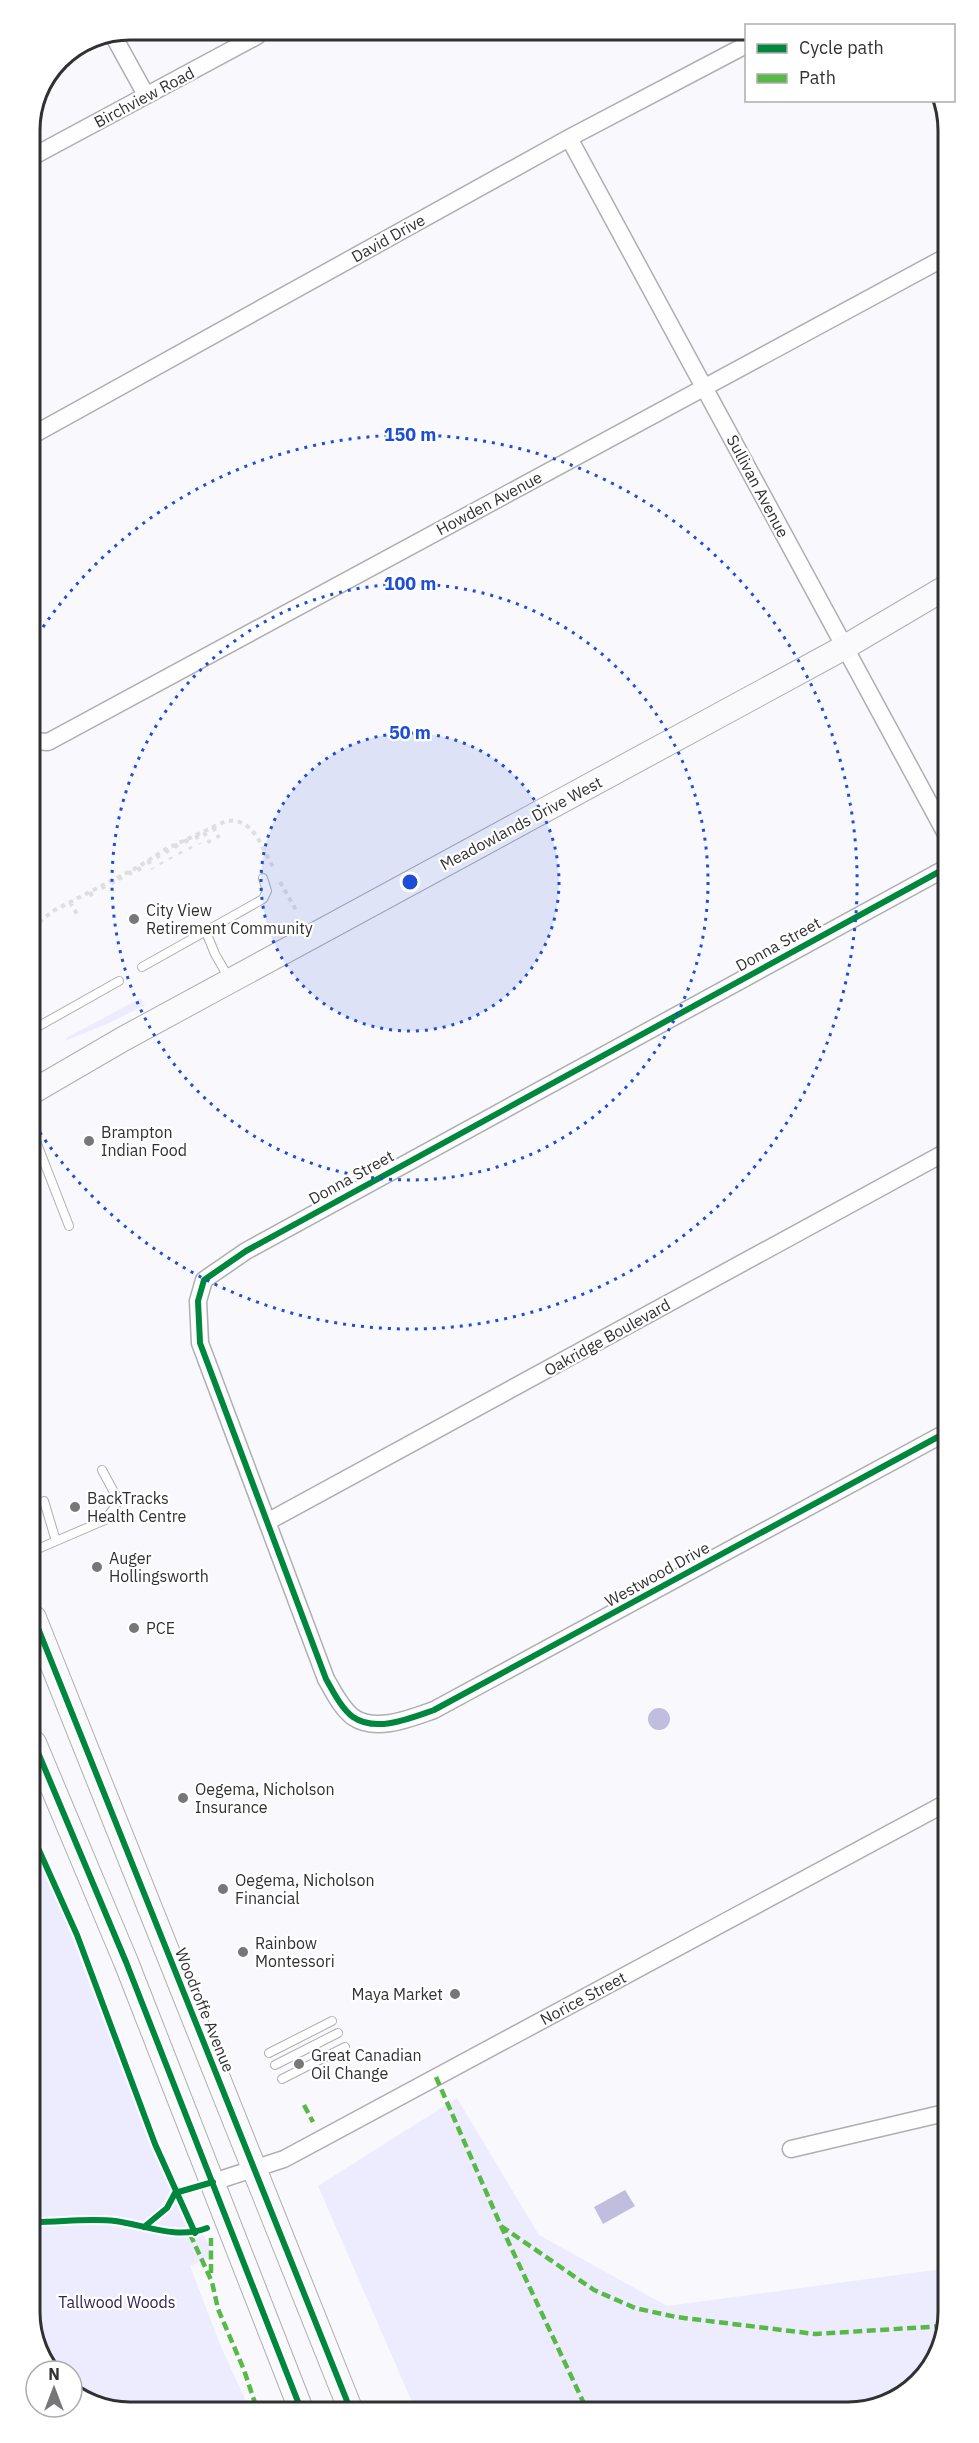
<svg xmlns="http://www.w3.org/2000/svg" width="979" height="2443" font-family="'IBM Plex Sans',sans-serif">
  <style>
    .green { fill: #edecfe }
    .water { fill: #c1bddf }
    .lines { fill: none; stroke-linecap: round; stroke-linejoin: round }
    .lane-casing { stroke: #afaeb1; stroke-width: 10 }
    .street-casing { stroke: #afaeb1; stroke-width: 19 }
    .secondary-casing { stroke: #afaeb1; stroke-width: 26 }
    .path { stroke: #dfdee0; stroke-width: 4; stroke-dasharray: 4.5 4.5; stroke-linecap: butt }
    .lane { stroke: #fefeff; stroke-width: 8 }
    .street { stroke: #fefeff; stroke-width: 16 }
    .secondary { stroke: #fafafc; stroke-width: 24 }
    .quiet { stroke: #58b947; stroke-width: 4.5; stroke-dasharray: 9 4.5; stroke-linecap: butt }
    .cycleway-casing { stroke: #fff; stroke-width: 10 }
    .cycleway { stroke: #00873e; stroke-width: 6 }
    .ring { fill: none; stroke: #1d4ed8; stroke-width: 3; stroke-dasharray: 3 6 }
    .poi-dot { fill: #777779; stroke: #fff; stroke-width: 2 }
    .labels { text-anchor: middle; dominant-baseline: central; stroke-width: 4.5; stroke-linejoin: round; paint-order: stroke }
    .street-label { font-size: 16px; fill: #313133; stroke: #fff }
    .poi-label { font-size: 16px; fill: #313133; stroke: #fff; text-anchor: start }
    .park-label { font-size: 16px; fill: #30245c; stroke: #fff }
    .rim { fill: none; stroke: #313133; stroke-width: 3 }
    .centre { fill: #1d4ed8; stroke: #fff; stroke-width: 3 }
    .ring-label { font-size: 18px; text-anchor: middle; font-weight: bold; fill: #1d4ed8; stroke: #fff; stroke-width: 4.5; stroke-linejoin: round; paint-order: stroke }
  </style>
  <rect width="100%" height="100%" fill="#f9f8fc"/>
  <!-- green -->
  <path class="green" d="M141,998L145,1005L109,1023L65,1041L66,1038Z
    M34,1839L158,2157L207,2241L213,2256L190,2266L222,2349L251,2412L123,2413L72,2393V2371H54L35,2345Z
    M457,2098L539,2235L667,2306L949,2268V2313L928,2373L881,2408L416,2411L318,2186Z"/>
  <!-- water -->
  <path class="water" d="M648 1719a11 11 0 1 1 22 0a11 11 0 1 1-22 0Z
    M625,2190L635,2206L603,2224L594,2207Z"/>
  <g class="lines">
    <!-- lane casing -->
    <g class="lane-casing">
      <path id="lane" d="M206,932L215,954L230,980
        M142,967L263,899L267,891L263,878
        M32,1030L119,981
        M32,1131L69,1226
        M44,1501L56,1541
        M33,1551L105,1520L116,1505L115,1494L102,1470
        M269,2053L332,2021
        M275,2065L338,2033
        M282,2079L345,2047"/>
    </g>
    <!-- street casing -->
    <g class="street-casing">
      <path id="street" d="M114,37L146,95
        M569,138L946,834
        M30,158L257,36
        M31,436L569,138L746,45
        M32,741L48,742L944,258
        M946,868L246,1251L204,1280L198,1301L200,1343L326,1679C333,1691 341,1708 353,1717C376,1733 411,1718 434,1710L947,1432
        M267,1522L946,1152
        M791,2149L949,2112
        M213,2182L284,2159L948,1802"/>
    </g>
    <!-- secondary casing -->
    <g class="secondary-casing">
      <path id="secondary" d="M32,1092L123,1039L845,647L945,588
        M34,1618L351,2411
        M34,1743L126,1962L302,2412"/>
    </g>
    <!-- path -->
    <path class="path" d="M213,827L219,838
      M204,832L210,843
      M196,835L200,844
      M185,839L191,849
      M175,844L181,854
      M166,849L171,859
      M157,854L162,864
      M148,860L153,869
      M138,867L142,874
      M129,871L133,879
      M119,876L123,883
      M112,880L116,888
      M280,882L296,910
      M102,885L106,892
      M90,892L94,900
      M70,902L77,914
      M32,928L53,911L138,867L166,849L226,821C254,817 261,847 273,867"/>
    <!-- lane -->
    <use href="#lane" class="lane"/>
    <!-- street -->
    <use href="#street" class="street"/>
    <!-- secondary -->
    <use href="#secondary" class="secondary"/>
    <!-- quiet -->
    <path class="quiet" d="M436,2077L501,2226L587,2410
      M304,2105L313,2122
      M501,2226L594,2290L635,2308L676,2317L815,2334L944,2326
      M190,2234L212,2282L218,2309L244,2370L258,2412
      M211,2273V2238"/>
    <!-- cycleway casing -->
    <g class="cycleway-casing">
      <path id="cycleway" d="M946,868L246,1251L204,1280L198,1301L200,1343L326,1679C333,1691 341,1708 353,1717C376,1733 411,1718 434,1710L947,1432
        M34,1618L351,2411
        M34,1743L126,1962L302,2412
        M34,1839L77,1935L155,2144L195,2233
        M35,2222C61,2222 89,2218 115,2221C146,2225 176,2240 207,2228
        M144,2227L167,2208L175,2193L213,2182"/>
    </g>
    <!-- cycleway -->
    <use href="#cycleway" class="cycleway"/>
  </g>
  <!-- distance rings -->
  <circle cx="410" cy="882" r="149" fill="#1d4ed8" fill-opacity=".12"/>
  <g class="ring">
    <circle cx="410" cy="882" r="149"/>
    <circle cx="410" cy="882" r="298"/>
    <path d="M33 642A447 447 0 1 1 33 1122"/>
  </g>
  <!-- markers -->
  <g class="poi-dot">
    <circle cx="134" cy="919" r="6"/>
    <circle cx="89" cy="1141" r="6"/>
    <circle cx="75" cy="1507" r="6"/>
    <circle cx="97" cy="1567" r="6"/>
    <circle cx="134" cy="1628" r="6"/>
    <circle cx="183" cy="1798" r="6"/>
    <circle cx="223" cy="1889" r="6"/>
    <circle cx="243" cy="1952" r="6"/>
    <circle cx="455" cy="1994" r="6"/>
    <circle cx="299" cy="2064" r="6"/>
  </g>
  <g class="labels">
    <!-- street labels -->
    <g class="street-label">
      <text transform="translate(144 97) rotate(-28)">Birchview Road</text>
      <text transform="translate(388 238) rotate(-29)">David Drive</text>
      <text transform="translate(758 486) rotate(62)">Sullivan Avenue</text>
      <text transform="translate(489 503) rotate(-28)">Howden Avenue</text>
      <text transform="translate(521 823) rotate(-28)">Meadowlands Drive West</text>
      <text transform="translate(778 944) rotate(-29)">Donna Street</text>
      <text transform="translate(351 1177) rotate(-29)">Donna Street</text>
      <text transform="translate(607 1337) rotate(-29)">Oakridge Boulevard</text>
      <text transform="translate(657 1574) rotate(-29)">Westwood Drive</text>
      <text transform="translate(583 1998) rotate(-28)">Norice Street</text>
      <text transform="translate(205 2010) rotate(68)">Woodroffe Avenue</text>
    </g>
    <!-- poi labels -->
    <g class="poi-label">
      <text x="146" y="910">City View<tspan x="146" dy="18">Retirement Community</tspan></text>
      <text x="101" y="1132">Brampton<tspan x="101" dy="18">Indian Food</tspan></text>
      <text x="87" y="1498">BackTracks<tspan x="87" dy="18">Health Centre</tspan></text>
      <text x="109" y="1558">Auger<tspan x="109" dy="18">Hollingsworth</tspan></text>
      <text x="146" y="1628">PCE</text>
      <text x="195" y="1789">Oegema, Nicholson<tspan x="195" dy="18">Insurance</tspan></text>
      <text x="235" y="1880">Oegema, Nicholson<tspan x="235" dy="18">Financial</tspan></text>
      <text x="255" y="1943">Rainbow<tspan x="255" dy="18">Montessori</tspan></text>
      <text x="443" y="1994" text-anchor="end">Maya Market</text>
      <text x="311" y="2055">Great Canadian<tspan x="311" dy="18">Oil Change</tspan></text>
    </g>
    <!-- park labels -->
    <g class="park-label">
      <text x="117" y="2302">Tallwood Woods</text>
    </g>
  </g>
  <!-- crop -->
  <path d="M0 0H979V2443H0ZM130 40H848A90 90 0 0 1 938 130V2312A90 90 0 0 1 848 2402H130A90 90 0 0 1 40 2312V130A90 90 0 0 1 130 40Z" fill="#fff" fill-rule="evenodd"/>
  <path class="rim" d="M130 40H848A90 90 0 0 1 938 130V2312A90 90 0 0 1 848 2402H130A90 90 0 0 1 40 2312V130A90 90 0 0 1 130 40Z"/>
  <circle cx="410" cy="882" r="9" class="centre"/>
  <g class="ring-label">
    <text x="410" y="441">150 m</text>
    <text x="410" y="590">100 m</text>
    <text x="410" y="739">50 m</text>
  </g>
  <!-- legend -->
  <rect x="745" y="24" width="210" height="78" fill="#ffffff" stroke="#adadad" stroke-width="1.5"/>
  <rect x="757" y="44" width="30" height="9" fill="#00873e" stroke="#adadad" stroke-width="1.5"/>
  <text x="799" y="54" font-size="18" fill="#313133">Cycle path</text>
  <rect x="757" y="74" width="30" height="9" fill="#58b947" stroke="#adadad" stroke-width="1.5"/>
  <text x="799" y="84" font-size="18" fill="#313133">Path</text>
  <!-- north arrow -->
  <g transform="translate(54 2389)"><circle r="28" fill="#ffffff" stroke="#adadad" stroke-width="1.5"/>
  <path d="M0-4.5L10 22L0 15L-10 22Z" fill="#777779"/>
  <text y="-9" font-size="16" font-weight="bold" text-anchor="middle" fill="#313133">N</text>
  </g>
</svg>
